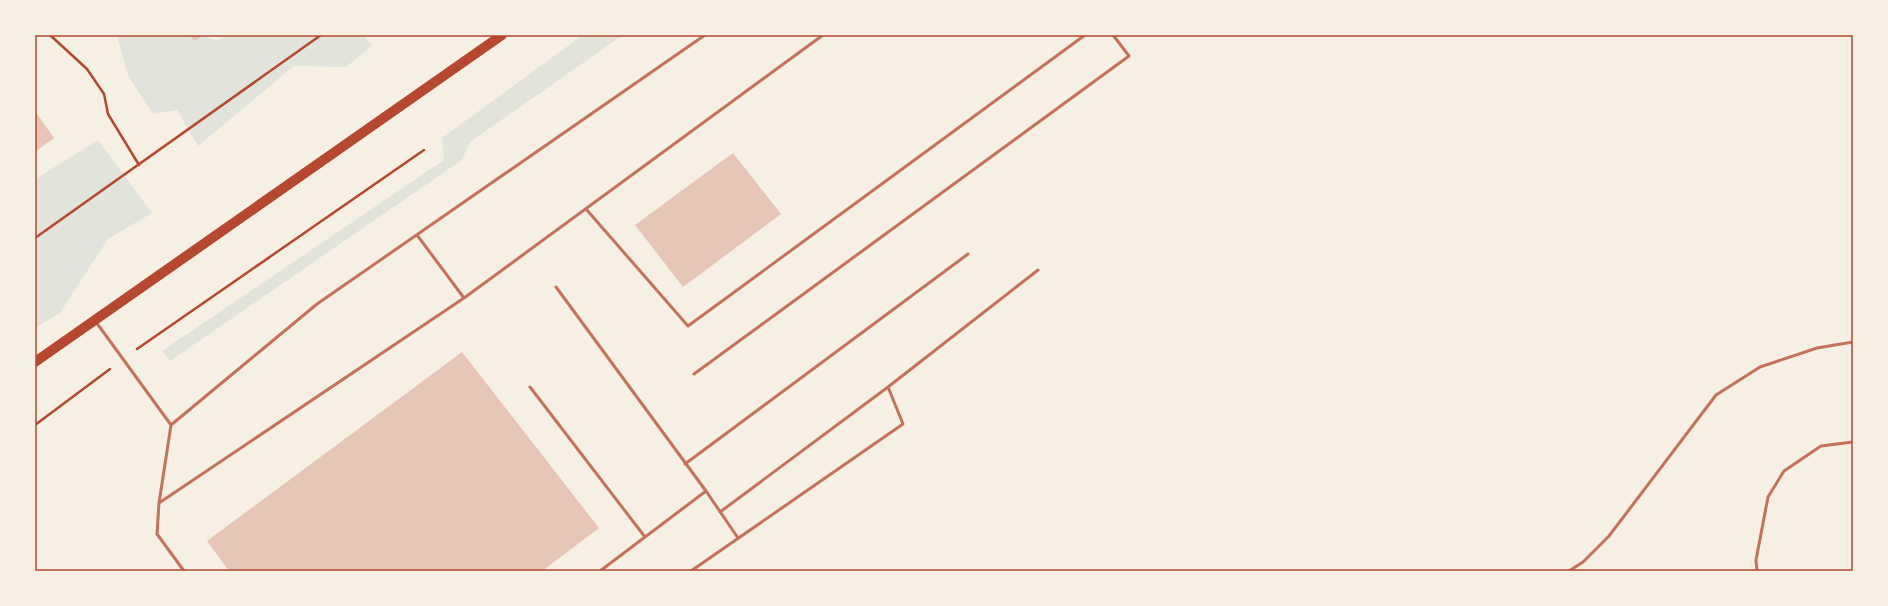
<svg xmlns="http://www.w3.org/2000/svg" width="1888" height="606" font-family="'Alegreya Sans',sans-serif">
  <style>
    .green { fill: #e2e4dc }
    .building { fill: #e6c5b7 }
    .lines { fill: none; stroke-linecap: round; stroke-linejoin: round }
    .path { stroke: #b5482f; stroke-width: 2.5 }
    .service { stroke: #c5725c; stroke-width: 3 }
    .primary { stroke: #b5482f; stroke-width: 10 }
    .neatline { fill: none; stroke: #b5482f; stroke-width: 1.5 }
  </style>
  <rect width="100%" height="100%" fill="#f6efe4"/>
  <!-- green -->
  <path class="green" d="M117,35H201L217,41L227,35H363L372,46L346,67L294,66L198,146L177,110L153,114L128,76Z
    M583,35H623L470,142L462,160L170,361L162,351L444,160L442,138Z
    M98,140L152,213L108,239L60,313L35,328V185L37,178Z"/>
  <!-- building -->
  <path class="building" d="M190,35H204L194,41Z
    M35,111L54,138L35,152Z
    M733,153L781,214L683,287L635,225Z
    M462,352L599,528L542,571H229L207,541Z"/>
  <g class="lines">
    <!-- path -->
    <path class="path" d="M50,35L87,69L104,94L108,114L139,165
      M35,238L321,35
      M137,349L424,150
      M35,425L110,369"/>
    <!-- service -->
    <path class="service" d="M586,209L688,326L1085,35
      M417,235L464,298L823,35
      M556,287L706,491
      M96,322L171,425L317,304L705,35
      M694,374L1129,56L1113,35
      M530,387L645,537
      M171,425L159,503L464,298
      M685,464L968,254
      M159,503L157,534L184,571
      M720,512L888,387
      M600,571L706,491L738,538
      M691,571L903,424L888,387L1038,270
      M1569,571L1583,562L1609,536L1716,395L1760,367L1817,348L1853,342
      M1757,571L1756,560L1768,497L1784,471L1821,446L1853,442"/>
    <!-- primary -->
    <path class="primary" d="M35,362L502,35"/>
  </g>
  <!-- border -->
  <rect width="1888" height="606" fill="none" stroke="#f6efe4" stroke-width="72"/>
  <rect x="36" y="36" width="1816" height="534" class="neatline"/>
</svg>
